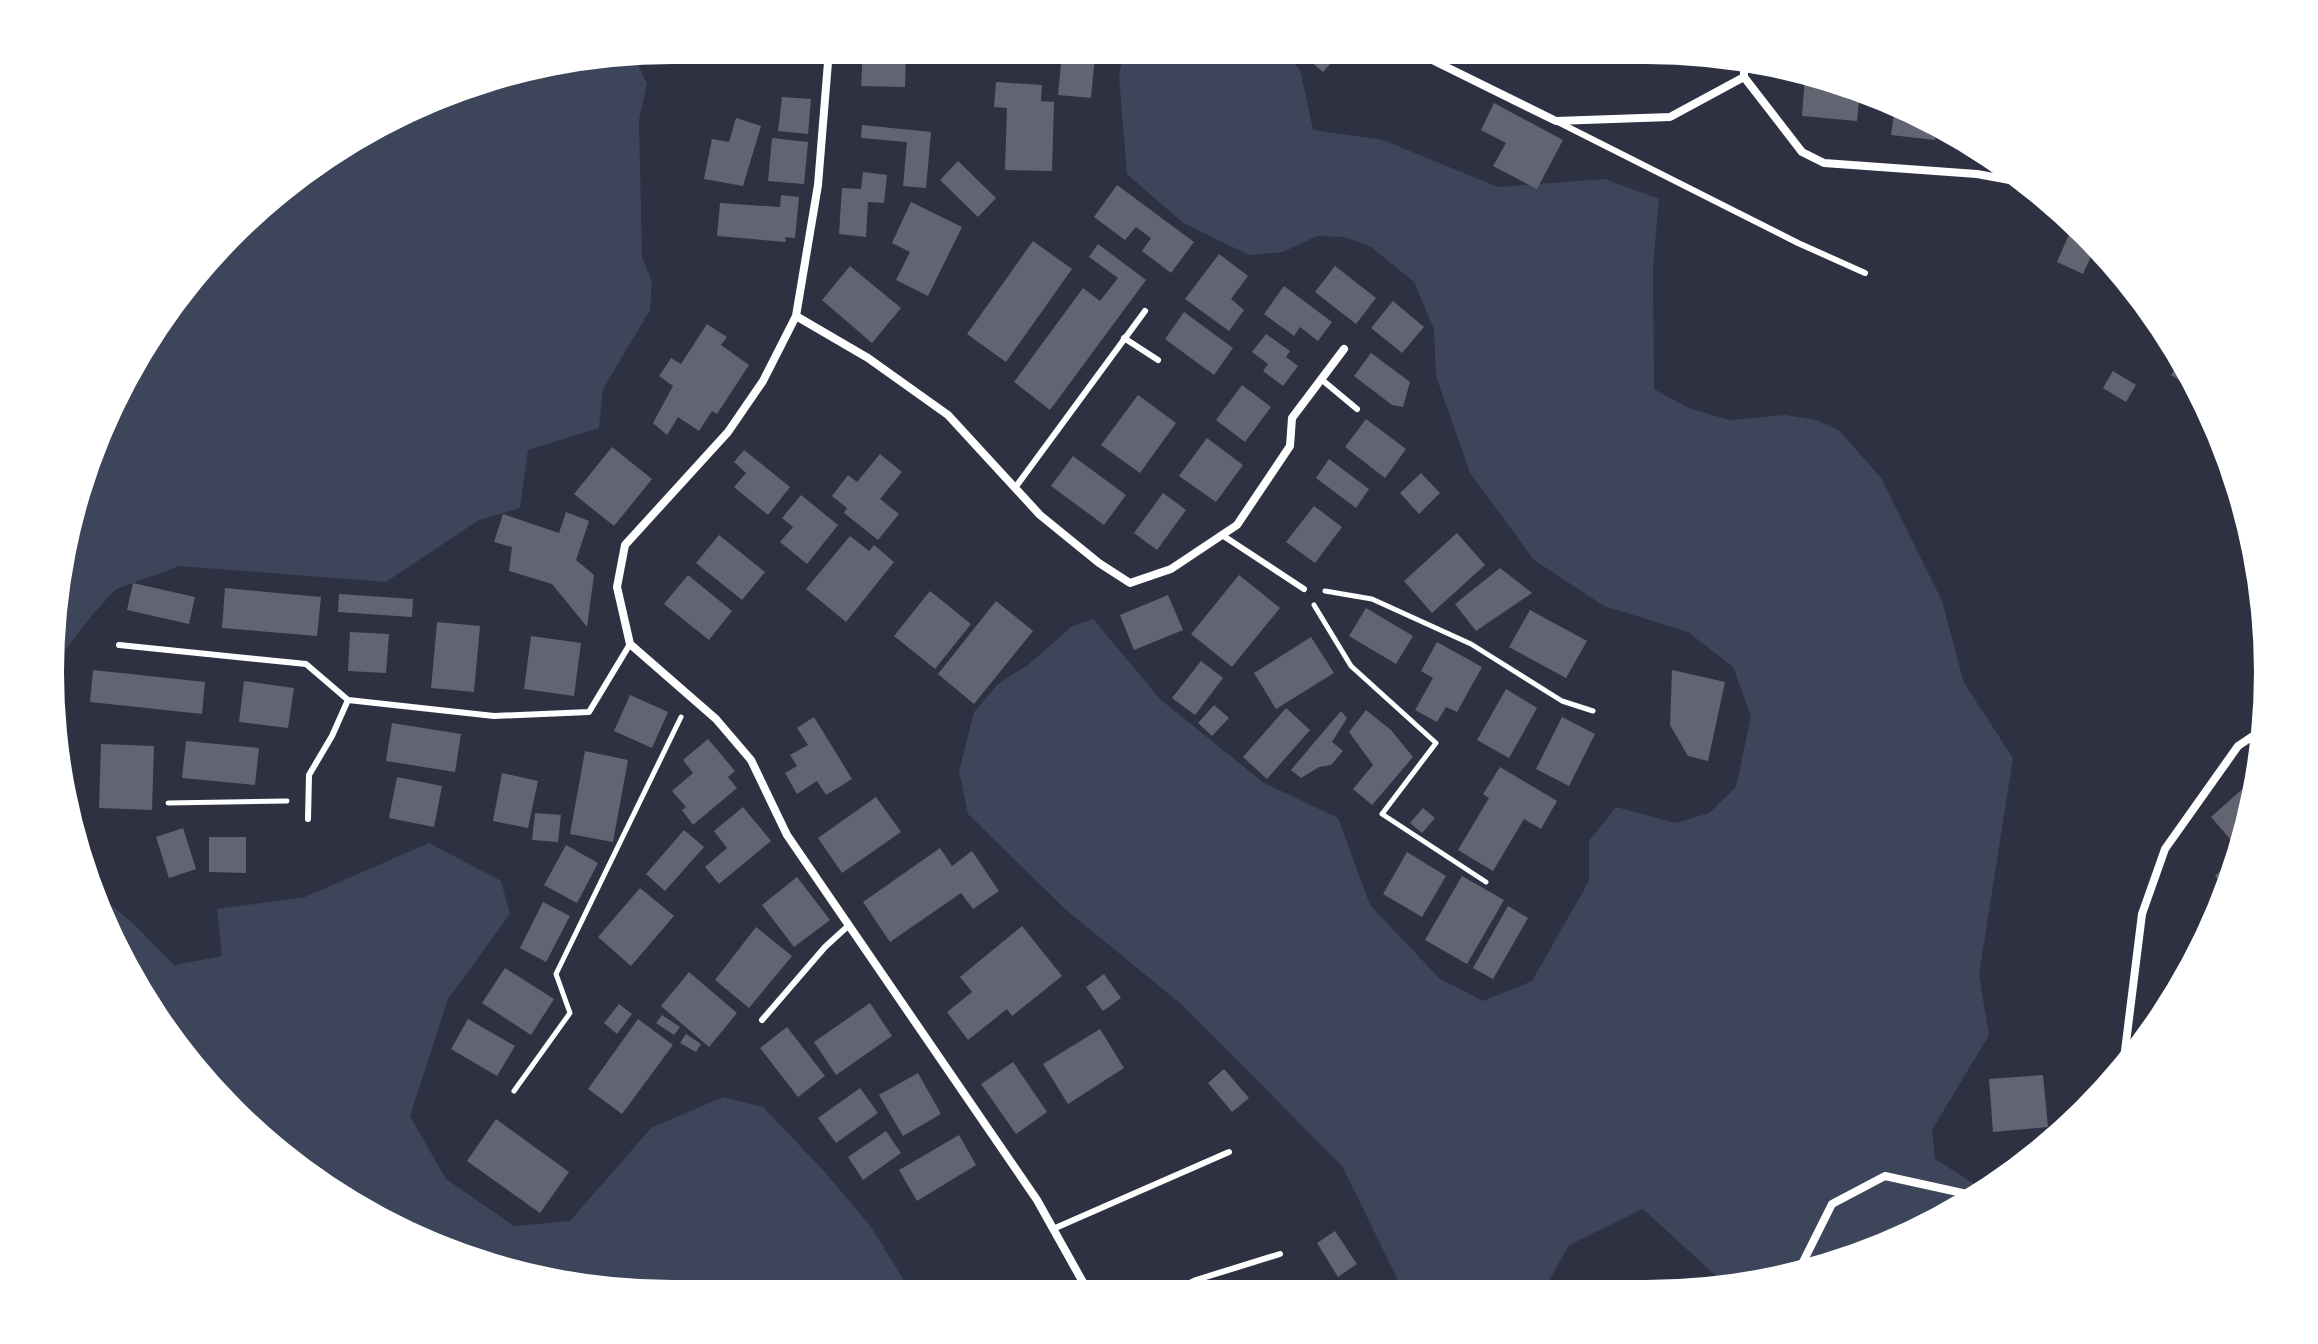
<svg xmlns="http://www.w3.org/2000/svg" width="2318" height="1344" font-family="Raleway,sans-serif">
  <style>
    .green { fill: #3c4559 }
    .building { fill: #626471 }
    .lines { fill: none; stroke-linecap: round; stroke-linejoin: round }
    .path { stroke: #fff; stroke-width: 5 }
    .service { stroke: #fff; stroke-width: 6 }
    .minor { stroke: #fff; stroke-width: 8 }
  </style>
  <rect width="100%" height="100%" fill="#2d3142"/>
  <!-- green -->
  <path class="green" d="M1123,51H1279L1300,69L1313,130L1383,140L1498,187L1605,179L1659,199L1653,267L1654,389L1689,408L1729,420L1785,415L1816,420L1840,431L1881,478L1942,601L1964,683L2013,758L1979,975L1989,1035L1932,1130L1935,1159L1984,1190L1957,1210L1845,1261L1726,1285L1643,1209L1569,1245L1542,1293H1396L1400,1284L1342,1166L1181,1004L1065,909L968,814L959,771L974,712L998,684L1029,664L1071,627L1093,619L1161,700L1264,783L1338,818L1370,905L1439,978L1483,1001L1532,981L1589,881V841L1616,807L1676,823L1709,813L1736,787L1751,716L1733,667L1688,632L1604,606L1534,560L1470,473L1436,376L1434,329L1414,282L1371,247L1344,237L1317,236L1283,252L1249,255L1183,223L1127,174L1119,77Z
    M634,56L647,84L639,120L642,257L652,282L650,310L603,389L599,428L528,450L520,508L479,520L386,582L180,566L116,589L93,614L56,662L71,511L155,326L294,178L473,83Z
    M429,843L501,881L510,914L448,999L410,1116L446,1179L514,1226L570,1221L651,1128L723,1097L763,1107L824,1171L871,1227L912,1293H631L472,1261L327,1189L179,1051L97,910L92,889L134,924L174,965L222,956L217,909L305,897Z"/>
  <!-- building -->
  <path class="building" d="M863,50H906L905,87L861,86Z
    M1298,51H1342L1323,72Z
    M1062,52L1095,55L1091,98L1058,95Z
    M1805,75L1846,83L1860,90L1857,121L1802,116Z
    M996,82L1042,85L1041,101L1054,102L1052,171L1005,170L1007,108L994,107Z
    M782,97L811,99L808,134L778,131Z
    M1494,103L1563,140L1537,189L1493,166L1506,143L1481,130Z
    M1895,107L1936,127L1935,140L1891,135Z
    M736,118L761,126L743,186L704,179L712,139L729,142Z
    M862,125L931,132L926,188L903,186L907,142L861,138Z
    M772,138L808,142L804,184L768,181Z
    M958,161L996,198L978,217L940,180Z
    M863,172L887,175L884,203L868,202L866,237L839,234L842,188L861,189Z
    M1117,185L1194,242L1171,273L1142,251L1151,238L1136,227L1125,240L1094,217Z
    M781,195L799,197L795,238L785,237L786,242L717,236L720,203L780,207Z
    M911,202L962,227L928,296L896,280L910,252L892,243Z
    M2074,223L2096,245L2083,274L2057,262Z
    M1033,241L1072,269L1006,362L967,334Z
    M1098,244L1146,280L1050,410L1014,382L1083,288L1100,301L1118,278L1089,257Z
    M1219,254L1248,276L1231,299L1244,310L1229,331L1185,299Z
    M850,266L901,308L872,343L822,300Z
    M1335,266L1376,298L1356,324L1315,292Z
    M1284,286L1332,322L1318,341L1300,327L1294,336L1264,314Z
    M1393,301L1424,327L1402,353L1371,328Z
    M1184,312L1233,348L1214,375L1165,339Z
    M707,324L727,337L721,345L749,365L717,414L712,411L699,431L678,417L667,435L653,423L673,386L659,376L671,358L681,364Z
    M1266,334L1290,351L1286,357L1298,366L1283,386L1263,371L1268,364L1252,352Z
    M1371,353L1410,382L1403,407L1392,405L1354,376Z
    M2181,359L2197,390L2171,375Z
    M2113,371L2136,385L2126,402L2103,388Z
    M1242,385L1271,407L1245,442L1216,420Z
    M1138,395L1176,423L1140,473L1101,445Z
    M1366,419L1406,449L1385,478L1345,447Z
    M1207,438L1243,465L1216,502L1179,476Z
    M612,447L652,479L614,526L574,494Z
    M744,450L790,487L768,515L734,487L746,473L734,462Z
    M880,454L902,472L880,499L899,514L878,540L844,513L847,508L832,496L848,475L857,482Z
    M1073,456L1126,495L1104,525L1051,486Z
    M1329,459L1369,489L1356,508L1316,478Z
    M1421,473L1440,493L1419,514L1400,493Z
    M1163,493L1186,510L1157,550L1134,533Z
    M801,495L838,525L807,564L780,542L793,527L782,518Z
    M1314,506L1342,527L1315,563L1286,542Z
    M566,512L589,521L576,560L594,575L587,627L552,584L509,571L512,547L494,542L503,514L559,533Z
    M1457,533L1485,565L1432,613L1404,581Z
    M719,535L765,572L742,600L696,563Z
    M850,536L869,551L874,545L894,562L846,622L806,589Z
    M1500,568L1532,593L1476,631L1455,604Z
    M688,575L732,611L709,640L664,604Z
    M1239,575L1280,608L1232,667L1191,634Z
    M133,583L195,597L189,624L127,610Z
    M225,588L321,597L317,636L222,628Z
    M930,591L971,624L935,669L894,636Z
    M339,594L413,599L412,617L338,612Z
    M1168,595L1183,630L1134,650L1120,615Z
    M996,601L1033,631L974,704L938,674Z
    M1366,608L1413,636L1396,664L1349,636Z
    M1530,610L1587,641L1566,678L1509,647Z
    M437,622L480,626L474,692L431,688Z
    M350,632L389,634L386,673L348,671Z
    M531,636L581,643L574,696L524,689Z
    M1311,637L1334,673L1276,709L1254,673Z
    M1437,642L1482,667L1457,712L1446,707L1437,722L1415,710L1433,678L1421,671Z
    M1201,661L1223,678L1195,715L1172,698Z
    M93,670L205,682L202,714L90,702Z
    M1672,670L1725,682L1708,761L1688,756L1670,725Z
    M244,681L294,688L288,728L239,722Z
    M1506,689L1537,708L1509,758L1477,740Z
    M630,695L668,712L652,748L614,731Z
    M1214,705L1229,718L1212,736L1198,723Z
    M1286,708L1310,730L1267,779L1243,757Z
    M1366,710L1391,730L1413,757L1372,805L1353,789L1373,765L1349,732Z
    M1341,711L1347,718L1332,742L1343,751L1331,765L1319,767L1301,778L1291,770Z
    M814,717L852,779L826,795L817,781L797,794L785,773L797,766L790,755L808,745L797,728Z
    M1562,717L1595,734L1569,786L1536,769Z
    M392,723L461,734L455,772L386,761Z
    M708,739L735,771L728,777L737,788L693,825L682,810L686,807L672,791L693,773L683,760Z
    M186,741L259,748L255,785L182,778Z
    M101,744L154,746L152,810L99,808Z
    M585,751L628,760L613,842L570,834Z
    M1500,767L1557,801L1541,829L1524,819L1493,871L1458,850L1489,798L1483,794Z
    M502,773L538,781L528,828L493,821Z
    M2258,775L2256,793L2241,843L2237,847L2211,817Z
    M397,777L442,786L434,827L389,818Z
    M876,797L901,832L842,873L818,838Z
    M743,807L771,841L719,884L705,867L727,848L714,831Z
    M1423,808L1435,818L1422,833L1410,823Z
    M535,813L561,815L558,842L532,840Z
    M183,828L196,869L169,878L156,837Z
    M684,830L704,847L665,891L646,874Z
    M209,837H246V873L209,872Z
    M566,845L598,863L577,903L544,885Z
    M940,848L952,866L972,851L999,891L973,909L961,893L890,942L863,902Z
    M1407,852L1446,876L1422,917L1383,894Z
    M2238,854L2229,883L2225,887L2215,876Z
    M1462,876L1504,900L1467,964L1425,940Z
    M797,877L830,920L794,947L762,905Z
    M640,888L674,916L631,966L598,937Z
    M543,902L570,916L546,962L520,948Z
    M1508,906L1528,918L1493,979L1473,968Z
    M1022,926L1062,976L1012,1016L1007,1009L968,1040L947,1012L972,992L960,977Z
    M756,927L792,956L749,1008L715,980Z
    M505,968L554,999L531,1035L482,1003Z
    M689,972L737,1013L709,1047L661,1006Z
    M1104,974L1121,998L1103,1011L1086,987Z
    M870,1003L892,1036L836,1075L814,1042Z
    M619,1004L632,1014L617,1034L604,1023Z
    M662,1015L680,1027L674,1035L656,1023Z
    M468,1019L515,1046L497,1076L451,1049Z
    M638,1019L673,1045L622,1114L588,1089Z
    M787,1027L825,1076L798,1097L760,1048Z
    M1100,1029L1124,1068L1068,1104L1043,1064Z
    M686,1034L701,1044L696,1052L680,1043Z
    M1013,1062L1047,1112L1016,1134L981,1084Z
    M1224,1069L1249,1098L1232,1112L1208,1083Z
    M918,1073L941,1114L903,1136L879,1095Z
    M2043,1075L2048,1127L1993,1132L1989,1079Z
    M860,1088L878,1113L836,1143L818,1118Z
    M496,1119L569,1172L540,1213L467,1161Z
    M886,1131L901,1153L863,1180L848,1157Z
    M959,1135L976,1165L917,1201L899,1170Z
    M1335,1231L1357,1264L1338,1277L1317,1243Z"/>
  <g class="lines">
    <!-- path -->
    <path class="path" d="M1325,591L1372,599L1471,644L1562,701L1593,711
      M1314,605L1351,666L1436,743L1382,814L1486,882
      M168,803L287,801
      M514,1091L570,1013L556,974L681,717"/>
    <!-- service -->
    <path class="service" d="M797,50L827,62
      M1556,121L1798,243L1865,273
      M1124,338L1158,360
      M1321,379L1357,409
      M1015,488L1145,311
      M1222,535L1304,589
      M119,645L306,664L348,700L494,716L589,712L630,644
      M308,819L309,775L332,736L348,700
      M762,1020L825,947L848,926
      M1053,1229L1229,1152
      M1170,1293L1196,1280L1280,1254"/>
    <!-- minor -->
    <path class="minor" d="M829,50L818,185L796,316L763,381L728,432L625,545L617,587L630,644L716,719L751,760L787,835L1037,1200L1089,1293
      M1414,51L1556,121L1670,117L1744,77
      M1744,63V77L1802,152L1824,163L1977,174L2026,183
      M796,316L868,358L948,415L1040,515L1099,563L1130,583L1171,569L1237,525L1290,446L1292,418L1344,349
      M2123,1067L2142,914L2165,849L2238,746L2262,730
      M1799,1270L1832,1204L1885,1176L1976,1196"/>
  </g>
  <!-- crop -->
  <path d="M0 0H2318V1344H0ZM672 64H1646A608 608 0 0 1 2254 672V672A608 608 0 0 1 1646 1280H672A608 608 0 0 1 64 672V672A608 608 0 0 1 672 64Z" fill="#fff" fill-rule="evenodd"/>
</svg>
